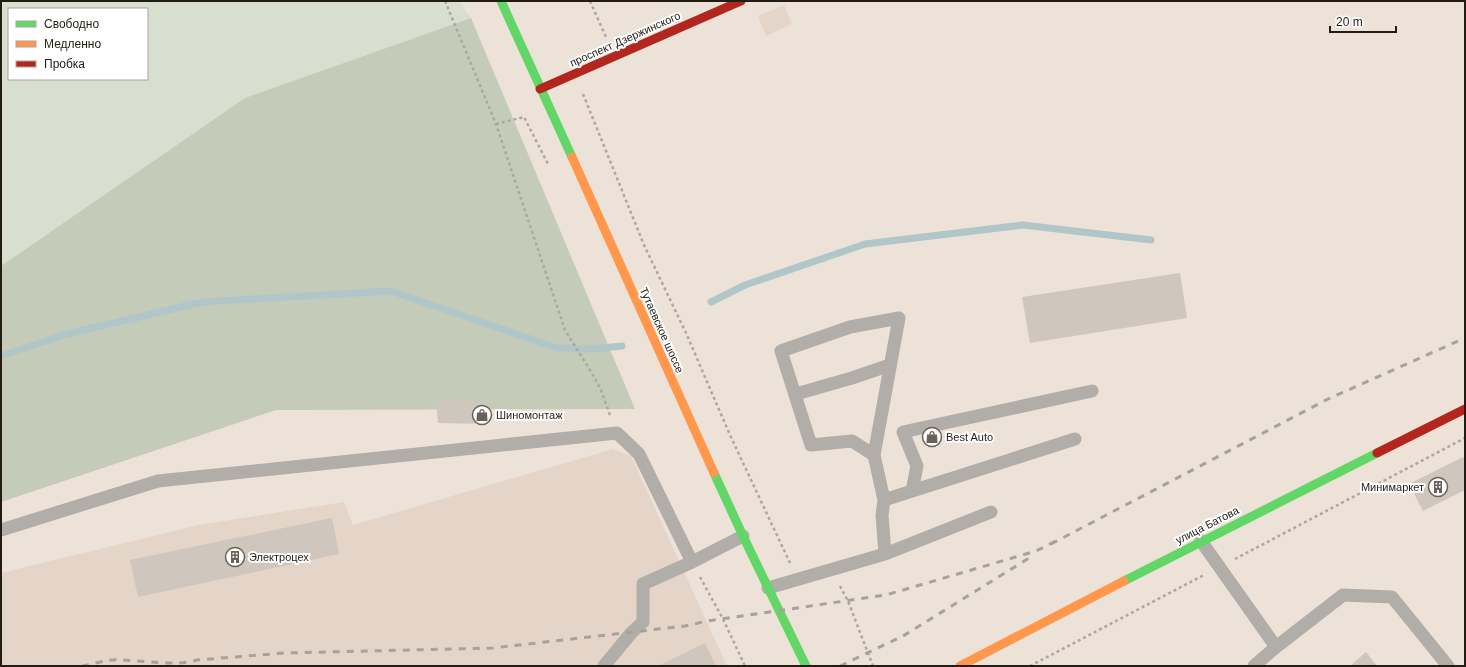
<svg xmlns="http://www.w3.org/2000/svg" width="1466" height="667" font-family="Arial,sans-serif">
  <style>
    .industrial { fill: #e5d4c8 }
    .green { fill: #d9dfce; fill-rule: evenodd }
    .forest { fill: #c4cbb9 }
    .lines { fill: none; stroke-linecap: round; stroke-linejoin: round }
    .stream { stroke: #b1c6c9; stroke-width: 7 }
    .building { fill: #cfc6bd }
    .path { stroke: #aca7a2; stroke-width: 2.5; stroke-dasharray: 3 3; stroke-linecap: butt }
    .lane { stroke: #b1ada9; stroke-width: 13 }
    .fast { stroke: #63d668; stroke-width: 9 }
    .slow { stroke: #ff974d; stroke-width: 9 }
    .jam { stroke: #b3261e; stroke-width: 9 }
    .rail { stroke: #a6a29d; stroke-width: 3; stroke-dasharray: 7 7; stroke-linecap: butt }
    .labels { text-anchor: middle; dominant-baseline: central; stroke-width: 4; stroke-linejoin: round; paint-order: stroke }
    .street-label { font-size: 11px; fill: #231c14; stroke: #fff }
    .poi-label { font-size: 11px; fill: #231c14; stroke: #fff; text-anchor: start }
  </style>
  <rect width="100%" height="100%" fill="#ede2d7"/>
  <!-- industrial -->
  <path class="industrial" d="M784,5L792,24L766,36L758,16Z
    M613,449L631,456L727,666H1V573L199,525L344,502L353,525Z"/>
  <!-- green -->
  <path class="green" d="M1,1H459L471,18L245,98L1,266ZM9,9H147V79H9Z"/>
  <!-- forest -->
  <path class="forest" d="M471,18L635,409L276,410L1,502V266L245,98Z"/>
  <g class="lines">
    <!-- stream -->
    <path class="stream" d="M711,302L745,285L865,244L1023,225L1151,240
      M1,356L67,334L202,302L391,291L557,348L592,349L622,346"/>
  </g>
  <!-- building -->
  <path class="building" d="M1180,273L1187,318L1030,343L1022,297Z
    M436,399L488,403V424L438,423Z
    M1463,457L1465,462V490L1423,511L1409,484Z
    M332,518L339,554L138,597L130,560Z
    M705,643L716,666H658Z
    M1366,652L1377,666H1350Z"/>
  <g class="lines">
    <!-- path -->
    <path class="path" d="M445,1L496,124L565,330L593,375L601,390L610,415
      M590,1L606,37
      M583,94L644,245L686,333L730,435L790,563
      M496,124L524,117L549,166
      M1235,559L1465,438
      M700,577L723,619L745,666
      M840,586L848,601L873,666
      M1030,666L1204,575"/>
    <!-- lane -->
    <path class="lane" d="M796,394L852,378L890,365
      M874,455L852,441L811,445L781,351L850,327L899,318L874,455L884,500L882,515L885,554
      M912,491L917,466L903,432L1092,391
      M884,500L1075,439
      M1,530L158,481L617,433L639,454L692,562L743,536
      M1201,541L1276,647L1254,666
      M768,588L885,554L991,512
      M1276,647L1343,595L1392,597L1448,666
      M604,666L632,632L643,622V584L692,562"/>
    <!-- fast -->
    <path class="fast" d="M501,1L572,157
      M714,473L743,536L806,666
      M1124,581L1377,453"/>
    <!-- slow -->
    <path class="slow" d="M572,157L714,473
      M960,666L1124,581"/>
    <!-- jam -->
    <path class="jam" d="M540,89L741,1
      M1377,453L1465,409"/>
    <!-- rail -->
    <path class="rail" d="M1051,544L1328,399L1465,338
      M82,666C94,664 107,659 119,660C144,660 174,667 197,660L284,653L493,648L685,626L707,621L886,595L1036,551L1056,541
      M840,666L903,636L1034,555"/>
  </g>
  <!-- icons -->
  <defs>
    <g id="shop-ring" transform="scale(1)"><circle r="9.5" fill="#fff" stroke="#6a6158" stroke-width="1.5"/><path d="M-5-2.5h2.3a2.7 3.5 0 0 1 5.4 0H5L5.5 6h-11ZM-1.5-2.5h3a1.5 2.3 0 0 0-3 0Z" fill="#6a6158"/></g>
    <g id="building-ring" transform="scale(1)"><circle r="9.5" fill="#fff" stroke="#6a6158" stroke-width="1.5"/><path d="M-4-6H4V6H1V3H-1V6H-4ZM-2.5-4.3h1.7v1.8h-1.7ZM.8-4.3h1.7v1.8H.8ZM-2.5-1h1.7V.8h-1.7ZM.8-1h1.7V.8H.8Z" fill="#6a6158"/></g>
  </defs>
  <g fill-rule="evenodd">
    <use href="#shop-ring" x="482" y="415"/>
    <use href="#shop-ring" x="932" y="437"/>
    <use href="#building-ring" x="1438" y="487"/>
    <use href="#building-ring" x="235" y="557"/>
  </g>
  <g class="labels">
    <!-- street labels -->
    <g class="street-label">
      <text transform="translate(625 39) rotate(-24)">проспект Дзержинского</text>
      <text transform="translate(662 330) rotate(66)">Тутаевское шоссе</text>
      <text transform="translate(1207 525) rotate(-27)">улица Батова</text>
    </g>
    <!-- poi labels -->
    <g class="poi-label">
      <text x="496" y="415">Шиномонтаж</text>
      <text x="946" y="437">Best Auto</text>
      <text x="1424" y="487" text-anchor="end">Минимаркет</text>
      <text x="249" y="557">Электроцех</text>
    </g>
  </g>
  <!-- border -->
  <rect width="1466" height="667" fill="none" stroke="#231c14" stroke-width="4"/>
  <!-- legend -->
  <rect x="8" y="8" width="140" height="72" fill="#ffffff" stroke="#a7a4a1"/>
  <rect x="16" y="21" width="20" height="6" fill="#63d668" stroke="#a7a4a1"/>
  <text x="44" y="28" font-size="12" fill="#231c14">Свободно</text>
  <rect x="16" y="41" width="20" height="6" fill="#ff974d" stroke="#a7a4a1"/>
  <text x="44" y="48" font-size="12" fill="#231c14">Медленно</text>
  <rect x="16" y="61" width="20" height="6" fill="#b3261e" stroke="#a7a4a1"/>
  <text x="44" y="68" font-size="12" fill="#231c14">Пробка</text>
  <!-- scale -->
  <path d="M1330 26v6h66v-6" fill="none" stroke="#231c14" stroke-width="2"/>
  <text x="1336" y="26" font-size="12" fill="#231c14" stroke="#ffffff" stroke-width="3" paint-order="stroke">20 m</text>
</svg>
